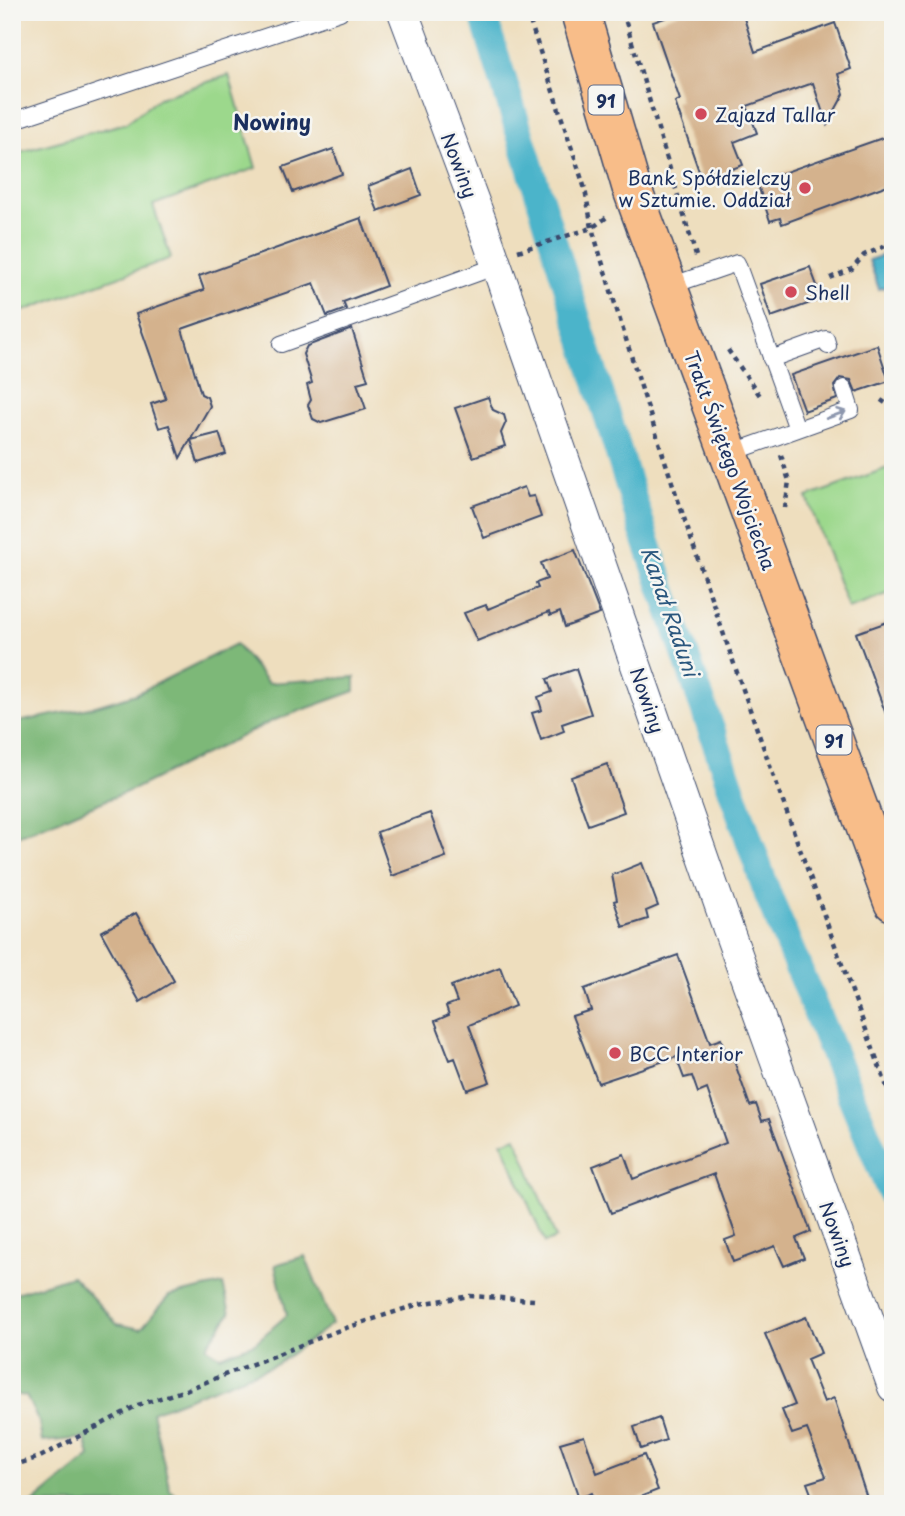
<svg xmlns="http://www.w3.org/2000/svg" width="905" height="1516" font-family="'Playpen Sans',sans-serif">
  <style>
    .green { fill: #9cd88c; stroke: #5c8475; stroke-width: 2 }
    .forest { fill: #7db878; stroke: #4c746b; stroke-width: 2 }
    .water { fill: #4cb4ca; stroke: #347294; stroke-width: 2 }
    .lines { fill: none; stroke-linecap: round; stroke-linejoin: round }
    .canal { stroke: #4cb4ca; stroke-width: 28 }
    .building { fill: #d4b28d }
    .service-casing { stroke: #3b496c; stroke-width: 18 }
    .minor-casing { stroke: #3b496c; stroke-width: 32 }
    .primary-casing { stroke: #3b496c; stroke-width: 41 }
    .path { stroke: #3b496c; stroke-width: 4.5; stroke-dasharray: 5 5; stroke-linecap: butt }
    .service { stroke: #fff; stroke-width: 16 }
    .minor { stroke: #fff; stroke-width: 30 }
    .primary { stroke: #f8bd89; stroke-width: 38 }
    .oneway { stroke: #8d97ae }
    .poi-dot { fill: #d1495b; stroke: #f6f6f2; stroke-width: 2.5 }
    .labels { text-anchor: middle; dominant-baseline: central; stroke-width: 5; stroke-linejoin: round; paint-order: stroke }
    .shield { fill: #f6f6f2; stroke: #5d6b8a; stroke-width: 2 }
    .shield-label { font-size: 18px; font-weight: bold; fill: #1b2f5e }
    .poi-label { font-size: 19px; fill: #1b2f5e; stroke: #f6f6f2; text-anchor: start }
    .street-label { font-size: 19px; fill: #1b2f5e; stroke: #f6f6f2 }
    .neighbourhood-label { font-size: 21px; font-weight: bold; fill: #1b2f5e; stroke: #f6f6f2 }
    .water-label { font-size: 21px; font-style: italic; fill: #2a577e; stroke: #f6f6f2 }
  </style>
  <rect width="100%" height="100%" fill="#f6f6f2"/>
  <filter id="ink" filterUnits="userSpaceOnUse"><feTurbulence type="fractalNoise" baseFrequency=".0143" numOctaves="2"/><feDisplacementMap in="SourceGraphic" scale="14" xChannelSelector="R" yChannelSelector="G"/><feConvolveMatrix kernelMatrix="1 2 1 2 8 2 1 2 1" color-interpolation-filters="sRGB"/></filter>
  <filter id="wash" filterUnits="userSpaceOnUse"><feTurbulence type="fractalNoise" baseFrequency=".00686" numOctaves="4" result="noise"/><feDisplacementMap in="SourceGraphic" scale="28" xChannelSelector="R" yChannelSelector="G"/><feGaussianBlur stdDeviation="1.57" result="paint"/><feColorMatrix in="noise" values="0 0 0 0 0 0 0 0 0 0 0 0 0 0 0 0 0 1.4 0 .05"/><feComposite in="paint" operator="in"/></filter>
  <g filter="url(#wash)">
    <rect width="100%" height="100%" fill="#eedebe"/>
    <!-- green -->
    <path class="green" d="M229,75L256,168L153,205L171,258L12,315V154L126,123L159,98Z
      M893,466V592L848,608L807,497Z
      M516,1137L556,1238L545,1243L502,1142Z"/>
    <!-- forest -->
    <path class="forest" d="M236,644L268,683L355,677V691L272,721L134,789L12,838V723L89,708L136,694Z
      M305,1256L332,1324L277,1364L152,1412L170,1490L190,1504H32L90,1456L85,1438L42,1442L39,1422L26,1396L12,1394V1294L72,1276L117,1324L141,1329L169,1296L223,1284L230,1313L206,1347L220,1356L255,1343L287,1315L275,1265Z"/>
    <!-- water -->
    <path class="water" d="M893,252V285L879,289L869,260Z"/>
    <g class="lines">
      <!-- canal -->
      <path class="canal" d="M482,12L644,534L768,895L893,1198"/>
    </g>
    <g id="blocks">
      <!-- building -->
      <path class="building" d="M682,12H742L755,52L835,23L851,69L838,74L844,94L827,125L813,83L747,106L757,133L734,142L743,165L702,180L675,102L680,100L653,22Z
        M885,137L887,144L893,142V183L782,224L780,218L770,221L757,182Z
        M333,149L342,174L293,192L283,167Z
        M412,169L421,195L378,211L368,186Z
        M361,218L386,286L343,302L346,309L327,316L314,283L182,329L201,394L207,397L210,406L180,458L169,425L159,428L151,404L166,399L136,314L204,290L199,276Z
        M810,267L822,299L771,317L760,284Z
        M352,329L368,380L357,383L366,409L321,423L313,419L308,405L311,400L307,385L312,383L303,354L307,346Z
        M877,345L889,381L856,392L851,380L840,378L834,386L837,399L804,411L791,375Z
        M488,397L493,410L504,415L506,422L501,433L505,446L473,457L455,408Z
        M219,433L226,454L198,463L191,440Z
        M524,487L528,497L534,496L541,517L484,538L472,506Z
        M575,550L600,614L565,627L560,612L550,616L549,612L477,641L464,613L486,605L488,609L538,588L536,583L547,579L541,563Z
        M893,620V725H890L856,633Z
        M576,669L591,714L562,724L564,731L541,740L532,713L542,710L538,697L552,692L547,679Z
        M607,764L624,812L588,825L571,777Z
        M430,813L446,857L392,876L377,832Z
        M642,863L658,906L646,911L648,919L623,927L614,901L617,900L612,875Z
        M136,913L174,981L140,1002L101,932Z
        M678,955L710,1043L721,1039L728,1060L733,1058L750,1106L756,1104L762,1121L769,1119L811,1232L796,1238L804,1258L784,1266L775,1246L733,1262L725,1240L736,1236L714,1174L611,1213L593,1166L624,1154L633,1179L726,1143L707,1089L698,1093L692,1076L684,1078L676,1057L598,1083L572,1016L591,1010L584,989Z
        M500,967L515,1006L469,1025L490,1082L467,1090L455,1058L450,1060L435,1021L449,1015L446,1006L457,1002L451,986Z
        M806,1317L821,1353L807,1359L824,1402L834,1398L869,1504H815L807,1483L826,1477L807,1429L792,1434L782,1410L795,1405L765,1334Z
        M659,1418L666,1440L641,1449L634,1427Z
        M584,1436L597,1473L644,1455L658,1490L622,1504H596L592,1493L579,1498L560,1443Z"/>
    </g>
  </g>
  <g filter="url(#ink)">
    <use href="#blocks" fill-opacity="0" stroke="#3b496c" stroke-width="2"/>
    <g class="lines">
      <!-- service casing -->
      <g class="service-casing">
        <path id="service" d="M12,121L340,12
          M667,287L737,263L797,429
          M281,344L497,266
          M771,359L826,339L828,346
          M728,454L851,410L844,388"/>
      </g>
      <!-- minor casing -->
      <g class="minor-casing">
        <path id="minor" d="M403,12L480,218L728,929L893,1387"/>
      </g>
      <!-- primary casing -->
      <g class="primary-casing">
        <path id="primary" d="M580,12L631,186L893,902"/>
      </g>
      <!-- path -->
      <path class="path" d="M527,12L585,189L592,228C680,524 786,813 893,1103
        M623,12L696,256
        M518,251L592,228L607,217
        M830,278L852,269L864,255L893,243
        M728,350L761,397
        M881,400L893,408
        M781,455L789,481L785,508
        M887,1414L893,1430
        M12,1466L40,1457L138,1405L183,1391L337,1331L419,1304L470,1296L534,1300"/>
      <!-- service -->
      <use href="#service" class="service"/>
      <!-- minor -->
      <use href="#minor" class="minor"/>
      <!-- primary -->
      <use href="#primary" class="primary"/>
    </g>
    <!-- one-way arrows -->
    <defs><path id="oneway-shaft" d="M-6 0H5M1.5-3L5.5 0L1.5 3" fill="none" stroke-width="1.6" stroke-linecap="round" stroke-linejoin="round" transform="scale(1.75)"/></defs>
    <use class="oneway" href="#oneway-shaft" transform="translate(836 415) rotate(-20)"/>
  </g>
  <!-- markers -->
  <g class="poi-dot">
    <circle cx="701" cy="114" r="7"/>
    <circle cx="805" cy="188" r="7"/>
    <circle cx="791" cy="292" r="7"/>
    <circle cx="615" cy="1053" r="7"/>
  </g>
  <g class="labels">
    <!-- shield labels -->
    <g class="shield">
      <rect x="588.5" y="85.5" width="35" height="29" rx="5"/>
      <rect x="816.5" y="725.5" width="35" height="29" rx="5"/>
    </g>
    <g class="shield-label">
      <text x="606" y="100">91</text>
      <text x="834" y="740">91</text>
    </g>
    <!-- poi labels -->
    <g class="poi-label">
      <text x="715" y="114">Zajazd Tallar</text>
      <text x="791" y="177" text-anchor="end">Bank Spółdzielczy<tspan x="791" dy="22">w Sztumie. Oddział</tspan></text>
      <text x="805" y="292">Shell</text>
      <text x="629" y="1053">BCC Interior</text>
    </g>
    <!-- street labels -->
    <g class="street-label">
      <text transform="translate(460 165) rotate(69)">Nowiny</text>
      <text transform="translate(731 460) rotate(70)">Trakt Świętego Wojciecha</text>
      <text transform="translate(648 700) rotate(71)">Nowiny</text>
      <text transform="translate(838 1234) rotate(70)">Nowiny</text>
    </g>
    <!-- neighbourhood labels -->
    <g class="neighbourhood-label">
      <text x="272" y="121">Nowiny</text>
    </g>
    <!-- water labels -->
    <g class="water-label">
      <text transform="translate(671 611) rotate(71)">Kanał Raduni</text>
    </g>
  </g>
  <!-- margin -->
  <rect width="905" height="1516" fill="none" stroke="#f6f6f2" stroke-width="42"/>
</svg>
